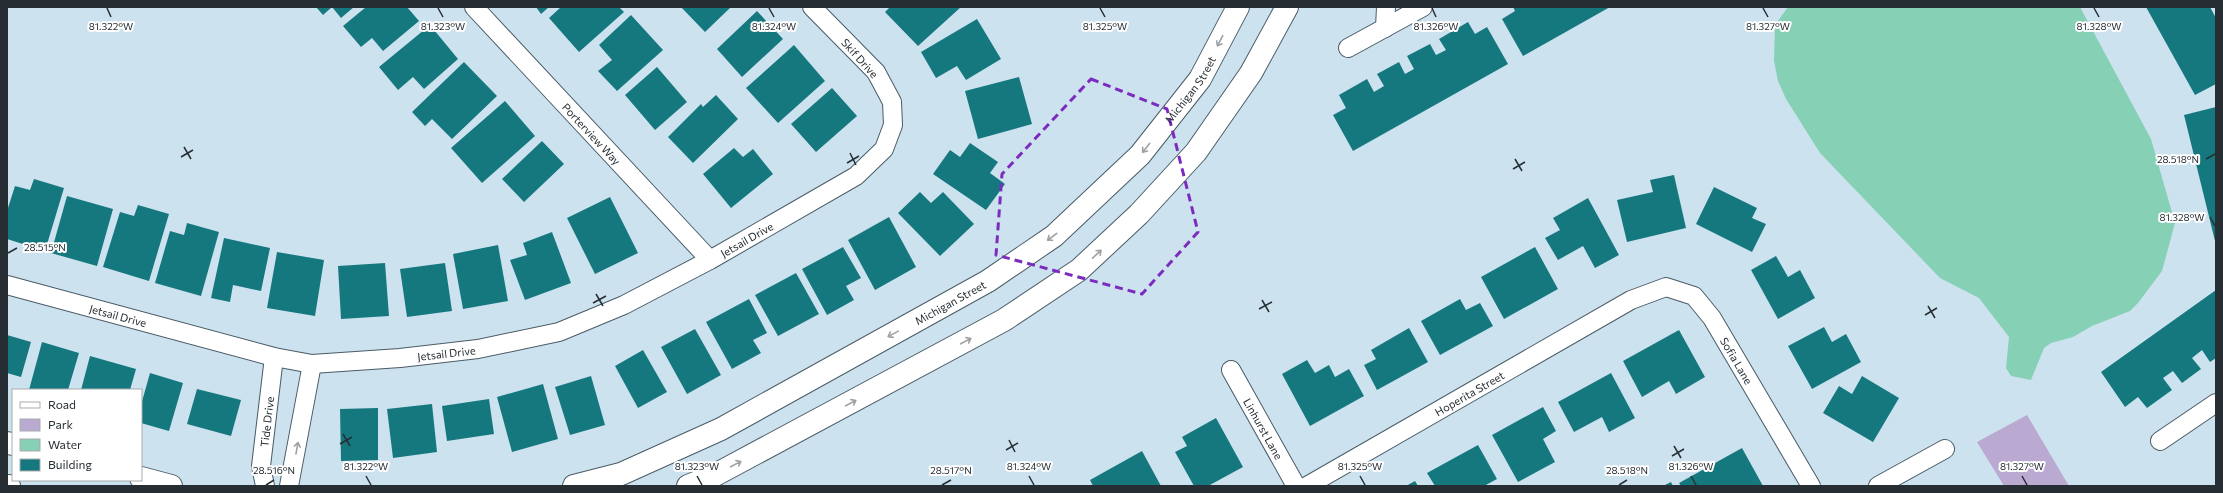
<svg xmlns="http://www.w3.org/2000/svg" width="2223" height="493" font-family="Commissioner,sans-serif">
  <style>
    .green { fill: #baa9d1 }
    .water { fill: #86d0b5 }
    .building { fill: #16787f }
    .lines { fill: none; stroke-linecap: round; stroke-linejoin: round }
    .minor-casing { stroke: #495b66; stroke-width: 20 }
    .tertiary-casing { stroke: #495b66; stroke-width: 24 }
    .minor { stroke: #fff; stroke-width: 18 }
    .tertiary { stroke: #fff; stroke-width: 22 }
    .oneway { stroke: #9da1a3 }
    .marked { fill: none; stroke: #7b2cbf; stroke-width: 3; stroke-dasharray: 8 5; stroke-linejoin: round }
    .ticks { fill: none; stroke: #262e33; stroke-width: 1.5 }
    .labels { text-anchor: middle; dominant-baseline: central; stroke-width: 4; stroke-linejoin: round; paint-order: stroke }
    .street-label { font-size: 11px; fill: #262e33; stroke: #fff }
    .ticks-label { font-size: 10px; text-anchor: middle; fill: #262e33; stroke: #fff; stroke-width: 4; stroke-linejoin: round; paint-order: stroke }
  </style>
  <rect width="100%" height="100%" fill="#cde2ef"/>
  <!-- green -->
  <path class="green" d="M2027,415L2069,486H2004L1977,442Z"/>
  <!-- water -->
  <path class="water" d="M1788,7H2080L2151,139L2175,223L2162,271L2138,303L2130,311L2092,326L2073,337L2051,343L2044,348L2031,380L2011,376L2006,368L2009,337L1979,298L1940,278L1820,153L1786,99L1778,81L1774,61L1775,25Z"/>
  <!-- building -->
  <path class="building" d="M316,7H354L341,18L332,7L323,15Z
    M366,7H407L419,21L383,51L372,38L361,47L343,26Z
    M536,7H549L541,14Z
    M561,7H619L624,12L579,52L549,18Z
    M681,7H731L705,32Z
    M890,7H961L918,46L885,12Z
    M1513,7H1610L1523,56L1502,19L1515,11Z
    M2146,7H2210L2216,18V84L2195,95Z
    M757,11L783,39L742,77L717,49Z
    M631,15L663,50L617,91L598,71L612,60L599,45Z
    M977,19L1001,59L966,80L957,66L936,78L921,52Z
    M1468,22L1475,34L1487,27L1508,64L1353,151L1333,115L1346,108L1339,95L1367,79L1374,92L1384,86L1377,74L1399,62L1405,74L1414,69L1407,56L1430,44L1436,55L1446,50L1439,39Z
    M430,25L458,59L424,89L413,77L398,90L379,67Z
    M794,45L825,81L778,123L746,88Z
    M464,62L497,96L452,139L432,119L425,126L412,112Z
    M657,67L687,102L655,130L625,95Z
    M1019,77L1032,124L978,139L965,91Z
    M832,88L857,116L816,152L791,124Z
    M716,95L738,119L693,163L668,137L701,104L703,107Z
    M505,101L535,136L482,183L451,148Z
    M2216,107V241H2215L2184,115Z
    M542,141L564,164L524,202L502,179Z
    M970,143L998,162L990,173L1005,184L986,210L933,174L950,150L960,157Z
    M734,148L743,157L753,149L773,174L731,208L703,174Z
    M1674,175L1686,228L1627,242L1617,200L1653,192L1650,180Z
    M34,179L64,188L45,251L7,239V211L15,186L30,190Z
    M1714,187L1757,208L1752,218L1766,224L1752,252L1696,224Z
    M920,192L931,203L943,192L974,224L940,256L898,213Z
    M67,196L113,209L97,266L51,253Z
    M610,197L638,253L595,274L567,218Z
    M1588,198L1619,255L1595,268L1583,246L1558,260L1545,238L1560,230L1553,218Z
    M138,205L169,214L149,281L103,267L120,212L134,216Z
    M889,217L916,267L875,290L848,240Z
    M187,223L219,232L201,296L155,283L170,231L184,235Z
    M552,232L571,283L525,300L510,260L527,255L523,243Z
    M224,238L270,248L261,291L233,285L230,302L211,298Z
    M498,245L508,301L463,309L453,254Z
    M843,247L861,278L846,286L854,300L827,315L802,269Z
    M1535,247L1558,289L1504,319L1481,277Z
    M277,252L324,260L315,316L267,308Z
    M1776,256L1788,277L1800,270L1815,298L1778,319L1751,270Z
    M385,263L389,316L341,319L338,266Z
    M445,263L452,311L407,317L400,269Z
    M796,273L819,314L778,336L755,295Z
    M2216,290V358L2210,362L2202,350L2192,358L2201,369L2182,383L2173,371L2163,378L2172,390L2147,408L2138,397L2125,407L2101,372Z
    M749,299L767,333L753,340L761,353L732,369L706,322Z
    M1460,299L1466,310L1480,303L1493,326L1440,355L1421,321Z
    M1824,327L1832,342L1846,334L1861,362L1812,389L1788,346Z
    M1409,328L1428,362L1377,390L1364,365L1376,359L1371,350Z
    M695,329L721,375L687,394L661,347Z
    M1679,330L1705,377L1676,394L1669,381L1642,397L1623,361Z
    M7,335L31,342L21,377L7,373Z
    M42,342L79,353L68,390H29Z
    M643,350L667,392L638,408L615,366Z
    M90,356L136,369L130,390H81Z
    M1307,360L1315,373L1329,365L1335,377L1349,369L1364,396L1310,426L1282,374Z
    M150,373L183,383L169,431L141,423V405Z
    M1611,373L1635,418L1609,432L1602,417L1574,432L1558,402Z
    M591,376L605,425L570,435L555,387Z
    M1862,376L1899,398L1873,442L1823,413L1839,386L1852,394Z
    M543,384L558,439L512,452L497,397Z
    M197,389L241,400L231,436L187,424Z
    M489,399L494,434L447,441L442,406Z
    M432,404L437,452L393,458L387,409Z
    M1543,407L1556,431L1543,439L1555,462L1518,482L1492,435Z
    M378,408V460L341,461L340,409Z
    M1216,418L1243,467L1208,486H1194L1175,452L1187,446L1182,437Z
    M1478,445L1497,479L1484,486H1435L1427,473Z
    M1742,448L1763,486H1681L1679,483Z
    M1142,451L1161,486H1093L1090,480Z
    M1415,481L1418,486H1406Z
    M1671,482L1673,486H1663Z"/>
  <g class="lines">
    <!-- minor casing -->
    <g class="minor-casing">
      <g id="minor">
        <path id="s1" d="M474,7L710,260"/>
        <path d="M1385,28L1386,7"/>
        <path d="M1348,48L1423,7"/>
        <path id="s2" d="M7,285L274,357L312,364L400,358L478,349L559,332L624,305L710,260L856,176L884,149L893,125L892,102L876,72L812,7"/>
        <path id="s3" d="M1231,370L1296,486"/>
        <path d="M2160,441L2216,403"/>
        <path id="s4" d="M265,486L261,466L274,357"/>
        <path d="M289,486L312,364"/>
        <path id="s5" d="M1307,486L1631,300L1666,287L1694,296L1712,318L1811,486"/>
        <path d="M1878,486L1945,449"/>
      </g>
    </g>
    <!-- tertiary casing -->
    <g class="tertiary-casing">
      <g id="tertiary">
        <path d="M7,443L13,444"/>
        <path d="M141,478L171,486"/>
        <path d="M7,486H9"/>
        <path id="s6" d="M574,486L621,474L721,429L988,281L1054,236L1140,155L1200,79L1238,7"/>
        <path d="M688,486L715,475L1004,320L1079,270L1139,214L1196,152L1251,73L1287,7"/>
      </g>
    </g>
    <!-- minor -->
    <use href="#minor" class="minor"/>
    <!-- tertiary -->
    <use href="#tertiary" class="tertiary"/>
  </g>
  <!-- one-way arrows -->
  <defs><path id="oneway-shaft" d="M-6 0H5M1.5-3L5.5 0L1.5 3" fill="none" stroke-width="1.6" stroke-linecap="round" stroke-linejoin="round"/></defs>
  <g class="oneway">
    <use href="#oneway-shaft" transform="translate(1220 41) rotate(118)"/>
    <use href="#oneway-shaft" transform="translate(1146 148) rotate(128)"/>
    <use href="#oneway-shaft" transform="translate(1052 237) rotate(143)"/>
    <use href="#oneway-shaft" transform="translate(1097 254) rotate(-43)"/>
    <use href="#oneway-shaft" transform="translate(893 334) rotate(151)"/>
    <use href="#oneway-shaft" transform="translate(966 341) rotate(-28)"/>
    <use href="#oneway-shaft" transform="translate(851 403) rotate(-28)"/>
    <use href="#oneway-shaft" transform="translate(297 448) rotate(-80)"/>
    <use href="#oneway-shaft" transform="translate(736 464) rotate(-28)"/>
  </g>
  <!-- marked area -->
  <path class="marked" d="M1091,79L1167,109L1198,232L1142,294L996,255L1002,174Z"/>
  <!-- ticks -->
  <path class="ticks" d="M107,8L111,17M438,8L443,17M769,8L774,17M1100,8L1105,17M1432,8L1436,17M1763,8L1768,17M2094,8L2099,17M184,147L191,159M850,153L856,165M181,157L193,150M1515,159L1522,171M2206,159L2215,154M847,163L859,156M1513,169L1525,162M2210,217L2215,226M8,253L17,248M596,294L603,306M1262,300L1269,312M593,303L606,296M1928,306L1935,318M1259,309L1272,302M1925,315L1937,308M343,434L350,446M1009,440L1015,452M340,444L352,437M1674,446L1681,458M1006,450L1018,443M1672,456L1684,449M366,476L371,485M697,476L702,485M1029,476L1034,485M1360,476L1365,485M1691,476L1696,485M2022,476L2027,485M266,485L274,480M942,485L951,480M1619,485L1627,480"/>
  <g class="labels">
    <!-- street labels -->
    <g class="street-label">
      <text transform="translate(860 58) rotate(48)">Skif Drive</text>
      <text stroke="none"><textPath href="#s6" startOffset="744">Michigan Street</textPath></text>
      <text stroke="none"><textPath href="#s1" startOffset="173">Porterview Way</textPath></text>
      <text stroke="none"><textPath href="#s2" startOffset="774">Jetsail Drive</textPath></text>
      <text stroke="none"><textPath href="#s6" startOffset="420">Michigan Street</textPath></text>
      <text stroke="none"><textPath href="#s2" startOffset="115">Jetsail Drive</textPath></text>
      <text stroke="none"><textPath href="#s2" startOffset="450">Jetsail Drive</textPath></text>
      <text stroke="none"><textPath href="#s5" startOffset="518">Sofia Lane</textPath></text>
      <text stroke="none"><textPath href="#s5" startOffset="187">Hoperita Street</textPath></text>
      <text stroke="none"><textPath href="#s4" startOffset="65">Tide Drive</textPath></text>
      <text stroke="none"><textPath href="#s3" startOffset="67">Linhurst Lane</textPath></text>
    </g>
  </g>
  <g class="ticks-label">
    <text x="2099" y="30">81.328°W</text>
    <text x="111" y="30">81.322°W</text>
    <text x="443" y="30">81.323°W</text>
    <text x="774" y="30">81.324°W</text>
    <text x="1105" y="30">81.325°W</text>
    <text x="1436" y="30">81.326°W</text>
    <text x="1768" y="30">81.327°W</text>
    <text x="2178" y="163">28.518°N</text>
    <text x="2182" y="221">81.328°W</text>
    <text x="45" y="251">28.515°N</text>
    <text x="366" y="470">81.322°W</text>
    <text x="697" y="470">81.323°W</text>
    <text x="1029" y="470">81.324°W</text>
    <text x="1360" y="470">81.325°W</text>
    <text x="1691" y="470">81.326°W</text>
    <text x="2022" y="470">81.327°W</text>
    <text x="274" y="474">28.516°N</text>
    <text x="951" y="474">28.517°N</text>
    <text x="1627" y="474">28.518°N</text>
  </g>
  <!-- border -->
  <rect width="2223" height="493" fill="none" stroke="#262e33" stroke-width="16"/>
  <!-- legend -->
  <rect x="12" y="389" width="130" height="92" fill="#ffffff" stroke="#a8abad"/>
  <rect x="20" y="402" width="20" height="6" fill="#ffffff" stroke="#a8abad"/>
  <text x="48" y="409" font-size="12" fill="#262e33">Road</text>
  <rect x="20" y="419" width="20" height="12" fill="#baa9d1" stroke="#a8abad"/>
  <text x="48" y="429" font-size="12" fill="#262e33">Park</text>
  <rect x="20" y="439" width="20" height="12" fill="#86d0b5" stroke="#a8abad"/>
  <text x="48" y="449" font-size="12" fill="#262e33">Water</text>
  <rect x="20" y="459" width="20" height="12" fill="#16787f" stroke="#a8abad"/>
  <text x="48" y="469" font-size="12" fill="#262e33">Building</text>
</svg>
